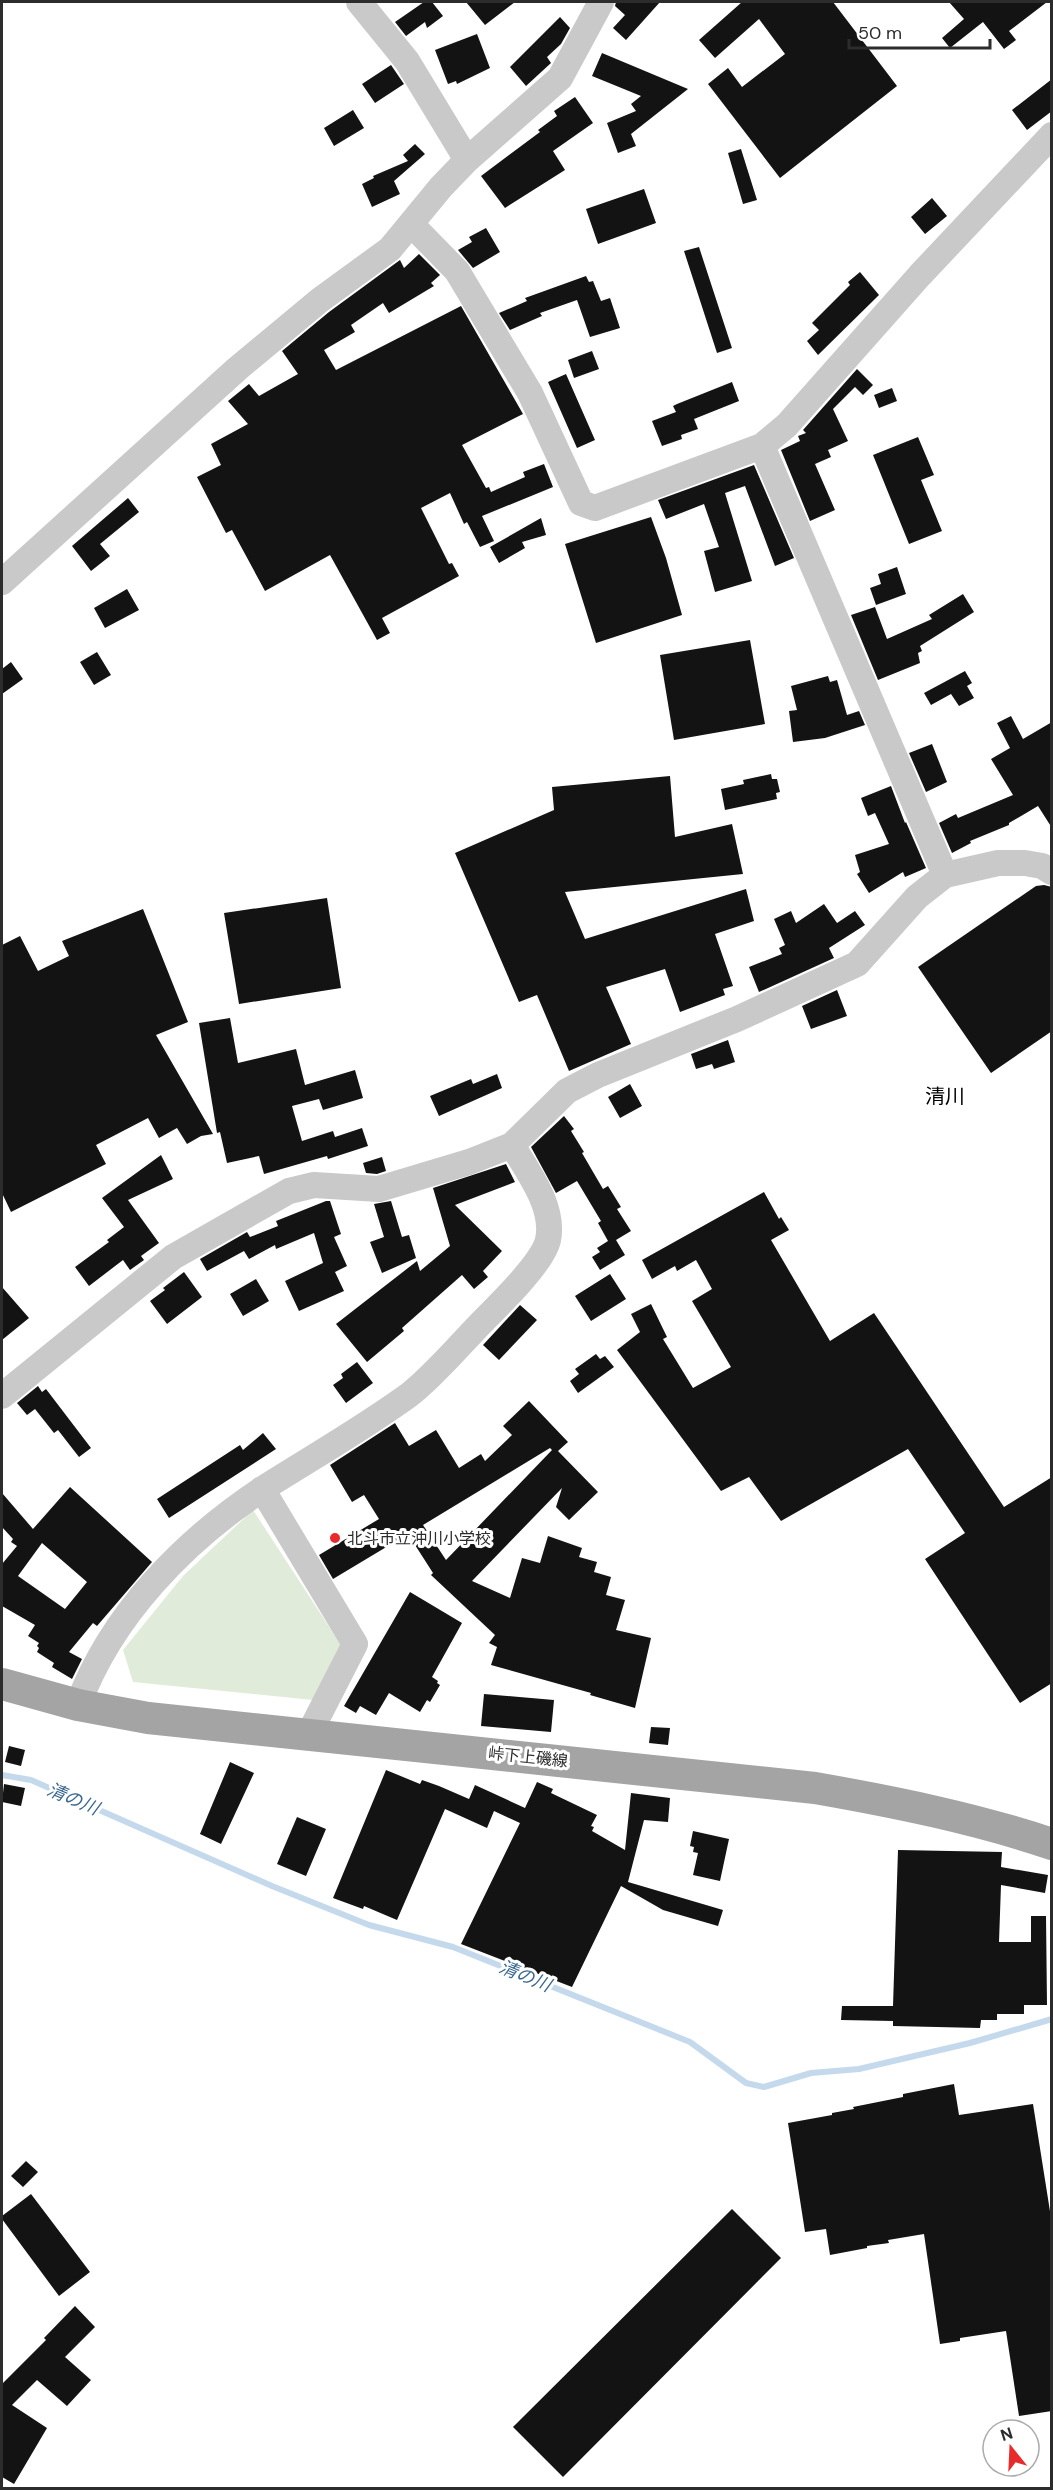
<svg xmlns="http://www.w3.org/2000/svg" width="1053" height="2490" font-family="'DM Sans','Noto Sans JP',sans-serif">
  <style>
    .green { fill: #e1ebd9 }
    .lines { fill: none; stroke-linecap: round; stroke-linejoin: round }
    .stream { stroke: #c4d9eb; stroke-width: 6 }
    .building { fill: #131313; fill-rule: evenodd }
    .minor { stroke: #c9c9c9; stroke-width: 26 }
    .major { stroke: #a4a4a4; stroke-width: 32 }
    .poi-dot { fill: #e82a2a; stroke: #fff; stroke-width: 2 }
    .labels { text-anchor: middle; dominant-baseline: central; stroke-width: 6; stroke-linejoin: round; paint-order: stroke }
    .poi-label { font-size: 16px; fill: #2c2c2c; stroke: #fff; text-anchor: start }
    .street-label { font-size: 16px; fill: #2c2c2c; stroke: #fff }
    .water-label { font-size: 18px; font-style: italic; fill: #3a688f; stroke: #fff }
    .quarter-label { font-size: 20px; fill: #000; stroke: #fff }
  </style>
  <rect width="100%" height="100%" fill="#fff"/>
  <!-- green -->
  <path class="green" d="M253,1510L341,1645L313,1700L133,1682L123,1650L183,1576Z"/>
  <g class="lines">
    <!-- stream -->
    <path class="stream" d="M2,1775L31,1780L272,1886L369,1925L453,1947L690,2042L746,2083L764,2087L811,2073L859,2069L970,2043L1052,2019"/>
  </g>
  <!-- building -->
  <path class="building" d="M424,2H432L443,16L427,28L425,22L406,36L395,22Z
    M466,2H515L485,25Z
    M616,2H660L626,40L613,28L625,15L615,6Z
    M742,2H833L897,86L780,178L708,84L728,68L742,87L785,54L759,19L715,58L699,40Z
    M949,2H1047L1009,31L1016,40L1004,49L983,22L950,48L942,38L964,19Z
    M560,17L570,28L561,44L547,57L551,63L526,86L510,67Z
    M477,34L490,68L457,84L456,81L448,84L435,50Z
    M602,53L688,89L631,134L636,146L618,153L607,123L636,111L631,104L641,96L592,76Z
    M391,65L404,84L375,103L362,84Z
    M1052,79V111L1027,130L1012,110Z
    M575,97L593,123L553,151L565,170L505,208L481,176L540,132L538,130L557,116L554,111Z
    M353,110L364,128L334,146L324,128Z
    M415,144L425,154L394,181L400,194L372,207L362,184L374,178L373,176L408,161L403,155Z
    M741,149L757,200L743,204L728,153Z
    M644,189L656,223L598,244L586,209Z
    M932,198L947,216L925,234L911,217Z
    M486,228L500,252L473,268L458,250L472,242L469,237Z
    M699,247L732,348L717,353L684,251Z
    M419,254L440,275L431,283L434,286L389,313L383,303L351,325L355,332L324,350L336,370L461,306L523,414L462,445L486,488L489,487L491,492L525,477L523,472L544,464L553,487L482,516L494,541L480,547L467,522L464,524L450,493L421,508L449,564L452,563L459,576L382,618L390,633L377,640L330,555L265,591L232,530L226,533L197,477L221,465L211,444L248,424L228,401L249,384L259,396L298,374L282,351L329,312L400,260L404,268Z
    M860,272L879,295L818,355L807,341L819,330L812,323L850,285L848,282Z
    M586,276L589,282L593,281L601,301L610,298L620,328L590,337L577,300L540,313L542,316L510,330L499,313L527,301L525,298Z
    M592,351L599,369L574,378L568,360Z
    M857,369L873,385L863,395L855,387L833,409L848,441L828,450L831,457L815,464L835,510L810,521L781,450L800,441L798,436L806,433L803,430Z
    M566,374L595,440L577,448L548,382Z
    M732,382L739,401L694,419L698,429L681,435L682,439L662,446L652,421L676,412L673,406L677,404Z
    M892,388L897,401L879,408L874,395Z
    M918,437L934,475L921,480L942,531L909,544L873,455Z
    M754,465L794,558L775,566L745,486L725,493L752,581L715,592L704,551L719,547L704,504L666,519L658,500Z
    M128,498L139,512L100,544L110,556L91,571L72,546Z
    M651,517L666,558L682,615L596,643L565,544Z
    M541,518L546,535L522,542L525,548L499,563L490,547Z
    M897,567L906,594L876,605L870,588L881,584L878,574Z
    M127,589L139,610L105,628L94,608Z
    M963,594L974,612L920,646L922,651L918,653L920,663L878,680L851,615L875,607L887,639L932,619L929,615Z
    M750,640L765,724L674,740L660,655Z
    M97,652L111,675L94,685L80,662Z
    M11,662L23,679L2,694V669Z
    M965,671L972,683L967,686L974,698L959,706L951,694L931,705L924,693Z
    M828,676L830,682L837,680L847,715L859,711L865,725L825,738L793,742L789,711L797,710L791,686Z
    M1011,716L1023,739L1052,722V828L1038,806L1009,823V825L970,841L971,843L952,853L939,823L956,814L958,818L1013,795L991,759L1010,748L997,723Z
    M932,744L947,782L926,792L909,753Z
    M771,774L772,779H777L780,792L776,793L777,799L725,810L721,789L744,784L743,780Z
    M670,776L675,837L732,824L743,874L565,892L585,939L746,889L754,921L715,934L733,986L723,989L725,995L680,1012L665,969L606,987L631,1044L569,1071L537,995L519,1002L455,853L554,810L552,787Z
    M891,786L905,823L906,822L926,868L905,877L903,872L869,893L857,874L860,872L855,855L889,844L875,813L868,816L861,798Z
    M1044,885L1052,887V1031L991,1073L918,967L1036,886Z
    M327,898L341,988L239,1004L224,913Z
    M824,904L837,923L855,911L865,925L829,948L834,958L759,992L749,967L782,954L779,948L785,945L774,919L791,911L796,923Z
    M143,909L188,1022L156,1035L213,1134L201,1136L187,1144L177,1128L159,1138L148,1118L96,1145L106,1164L11,1212L2,1193V945L20,936L38,971L69,956L62,941Z
    M837,990L847,1016L811,1029L802,1006Z
    M230,1018L238,1063L296,1049L305,1085L355,1070L363,1098L323,1110L319,1099L292,1106L302,1141L333,1131L335,1137L362,1128L368,1146L328,1159L327,1156L264,1174L259,1156L227,1163L220,1132L217,1133L199,1023Z
    M728,1040L735,1062L714,1069L712,1064L696,1069L691,1054Z
    M497,1074L502,1088L439,1116L430,1096L471,1079L473,1084Z
    M630,1084L642,1106L620,1118L608,1097Z
    M564,1116L574,1129L571,1131L584,1152L582,1153L603,1189L608,1186L621,1207L617,1209L631,1231L616,1240L625,1255L600,1270L592,1257L600,1252L597,1248L608,1241L598,1223L601,1221L577,1181L556,1193L531,1147Z
    M161,1155L173,1179L128,1200L159,1243L141,1256L144,1260L130,1270L123,1260L89,1286L75,1267L109,1242L107,1240L124,1227L102,1198Z
    M382,1157L386,1171L377,1174L366,1173L363,1163Z
    M506,1164L515,1182L455,1205L502,1251L483,1271L488,1277L474,1289L462,1275L402,1328L404,1331L367,1362L336,1324L417,1261L420,1271L450,1246L433,1188Z
    M764,1192L779,1219L781,1217L789,1230L771,1240L830,1341L874,1313L1004,1507L1052,1477V1683L1020,1703L925,1559L965,1533L908,1449L781,1521L749,1477L721,1491L617,1350L640,1332L631,1314L651,1304L667,1337L663,1339L693,1388L731,1367L692,1301L712,1289L696,1260L677,1271L675,1266L652,1279L642,1260Z
    M326,1201H330L341,1234L334,1237L347,1266L335,1272L344,1291L299,1311L285,1281L323,1263L314,1233L276,1249L275,1245L249,1259L244,1251L207,1271L200,1259L247,1232L250,1237L278,1226L276,1221Z
    M391,1201L402,1237L409,1235L416,1258L382,1273L370,1242L384,1237L374,1204Z
    M184,1272L202,1297L167,1324L150,1301L165,1290L163,1288Z
    M610,1274L626,1299L591,1321L575,1296Z
    M256,1279L269,1301L243,1316L230,1294Z
    M2,1287L29,1318L2,1340Z
    M520,1305L537,1320L499,1360L483,1345Z
    M596,1354L600,1359L605,1356L614,1367L578,1393L570,1381L579,1374L575,1369Z
    M357,1362L373,1383L346,1403L333,1385L343,1378L341,1374Z
    M38,1386L42,1392L46,1389L91,1448L79,1457L58,1430L54,1433L35,1409L27,1415L17,1403Z
    M529,1401L568,1442L558,1451L598,1492L569,1520L556,1507L562,1488L472,1581L510,1598L522,1558L540,1563L548,1536L582,1548L579,1557L597,1562L594,1572L611,1577L606,1595L625,1600L616,1630L651,1638L635,1708L590,1695L591,1693L491,1665L497,1647L489,1643L495,1635L431,1575L433,1573L408,1534L333,1579L319,1555L379,1519L364,1495L352,1502L330,1465L395,1423L409,1446L436,1430L459,1468L481,1454L485,1461L512,1435L503,1426ZM550,1448L552,1450L446,1560L423,1525Z
    M263,1433L276,1449L169,1518L157,1499L240,1445L243,1450Z
    M70,1487L152,1562L97,1626L93,1623L69,1652L82,1659L72,1679L52,1667L54,1663L37,1652L39,1648L37,1646L39,1643L28,1636L35,1625L2,1606V1564L17,1546L11,1542L13,1539L2,1527V1493L33,1529ZM42,1543L87,1582L65,1609L18,1576Z
    M410,1592L462,1623L432,1677L438,1681L437,1683L440,1685L430,1702L427,1700L420,1712L389,1693L376,1715L360,1706L356,1713L344,1706Z
    M484,1694L554,1700L551,1732L481,1726Z
    M651,1727L670,1728L668,1745L649,1743Z
    M9,1746L25,1750L21,1766L5,1762Z
    M230,1762L254,1773L221,1844L200,1834Z
    M386,1770L420,1784L422,1780L439,1786L469,1799L475,1785L525,1808L537,1782L553,1789L551,1793L597,1815L591,1826L594,1827L592,1831L625,1850L631,1793L670,1798L668,1822L644,1820L628,1882L723,1910L718,1926L663,1910L621,1886L572,1987L461,1944L520,1823L494,1811L487,1828L445,1809L397,1920L364,1906L363,1909L333,1898Z
    M4,1784L25,1788L21,1806L2,1802Z
    M297,1817L326,1829L306,1876L277,1864Z
    M693,1831L729,1839L720,1881L693,1875L698,1853L693,1852L694,1847L690,1846Z
    M898,1850L1002,1852L1001,1867L1048,1875L1045,1893L1001,1885L999,1942H1031V1916H1046L1047,2005H1024V2014H997V2020H981L980,2028L893,2026V2021L841,2020L842,2006H893Z
    M954,2084L959,2115L1033,2104L1052,2224V2411L1019,2416L1006,2331L960,2338V2341L940,2344L924,2234L888,2240L889,2243L867,2246V2248L830,2255L826,2229L805,2232L788,2123L832,2115V2113L854,2109L853,2107L903,2097V2094Z
    M26,2161L38,2172L23,2187L11,2176Z
    M31,2194L90,2272L59,2296L2,2219V2216Z
    M732,2209L781,2258L563,2477L513,2427Z
    M75,2306L95,2327L65,2357L91,2380L67,2406L37,2380L12,2405L47,2428L14,2484L2,2477V2384L46,2340L44,2338Z"/>
  <g class="lines">
    <!-- minor -->
    <path class="minor" d="M359,2L407,61L467,160
      M412,225L457,271L530,393L581,503L595,508L762,446L787,425L920,275L1052,135
      M762,446L945,875
      M2,582L237,369L320,300L390,249L441,187L467,160L560,78L601,2
      M2,1396L173,1257L289,1191L314,1185L379,1189L469,1162L512,1145L567,1091L598,1075L737,1019L857,964L917,897L945,875L998,863H1025L1042,866L1052,872
      M262,1489L355,1644L309,1734
      M78,1705C111,1615 185,1540 264,1488C313,1457 362,1429 409,1395C434,1376 463,1341 486,1318C502,1302 543,1262 548,1240C555,1207 528,1172 512,1145"/>
    <!-- major -->
    <path class="major" d="M2,1684L78,1705L148,1718L815,1788C895,1802 974,1818 1052,1844"/>
  </g>
  <!-- markers -->
  <circle class="poi-dot" cx="335" cy="1538" r="6"/>
  <g class="labels">
    <!-- poi labels -->
    <g class="poi-label">
      <text x="347" y="1538">北斗市立沖川小学校</text>
    </g>
    <!-- street labels -->
    <g class="street-label">
      <text transform="translate(528 1757) rotate(6)">峠下上磯線</text>
    </g>
    <!-- water labels -->
    <g class="water-label">
      <text transform="translate(73 1799) rotate(23)">清の川</text>
      <text transform="translate(525 1976) rotate(22)">清の川</text>
    </g>
    <!-- quarter labels -->
    <g class="quarter-label">
      <text x="945" y="1096">清川</text>
    </g>
  </g>
  <!-- border -->
  <rect width="1053" height="2490" fill="none" stroke="#2c2c2c" stroke-width="6"/>
  <!-- north arrow -->
  <g transform="translate(1011 2448) rotate(342)"><circle r="28" fill="#ffffff" stroke="#ababab" stroke-width="1.5"/>
  <path d="M0-4.5L10 22L0 15L-10 22Z" fill="#e82a2a"/>
  <text y="-9" font-size="16" font-weight="bold" text-anchor="middle" fill="#2c2c2c">N</text>
  </g>
  <!-- scale -->
  <path d="M849 39v9h141v-9" fill="none" stroke="#2c2c2c" stroke-width="3"/>
  <text x="858" y="39" font-size="18" fill="#2c2c2c" stroke="#ffffff" stroke-width="4.5" paint-order="stroke">50 m</text>
</svg>
